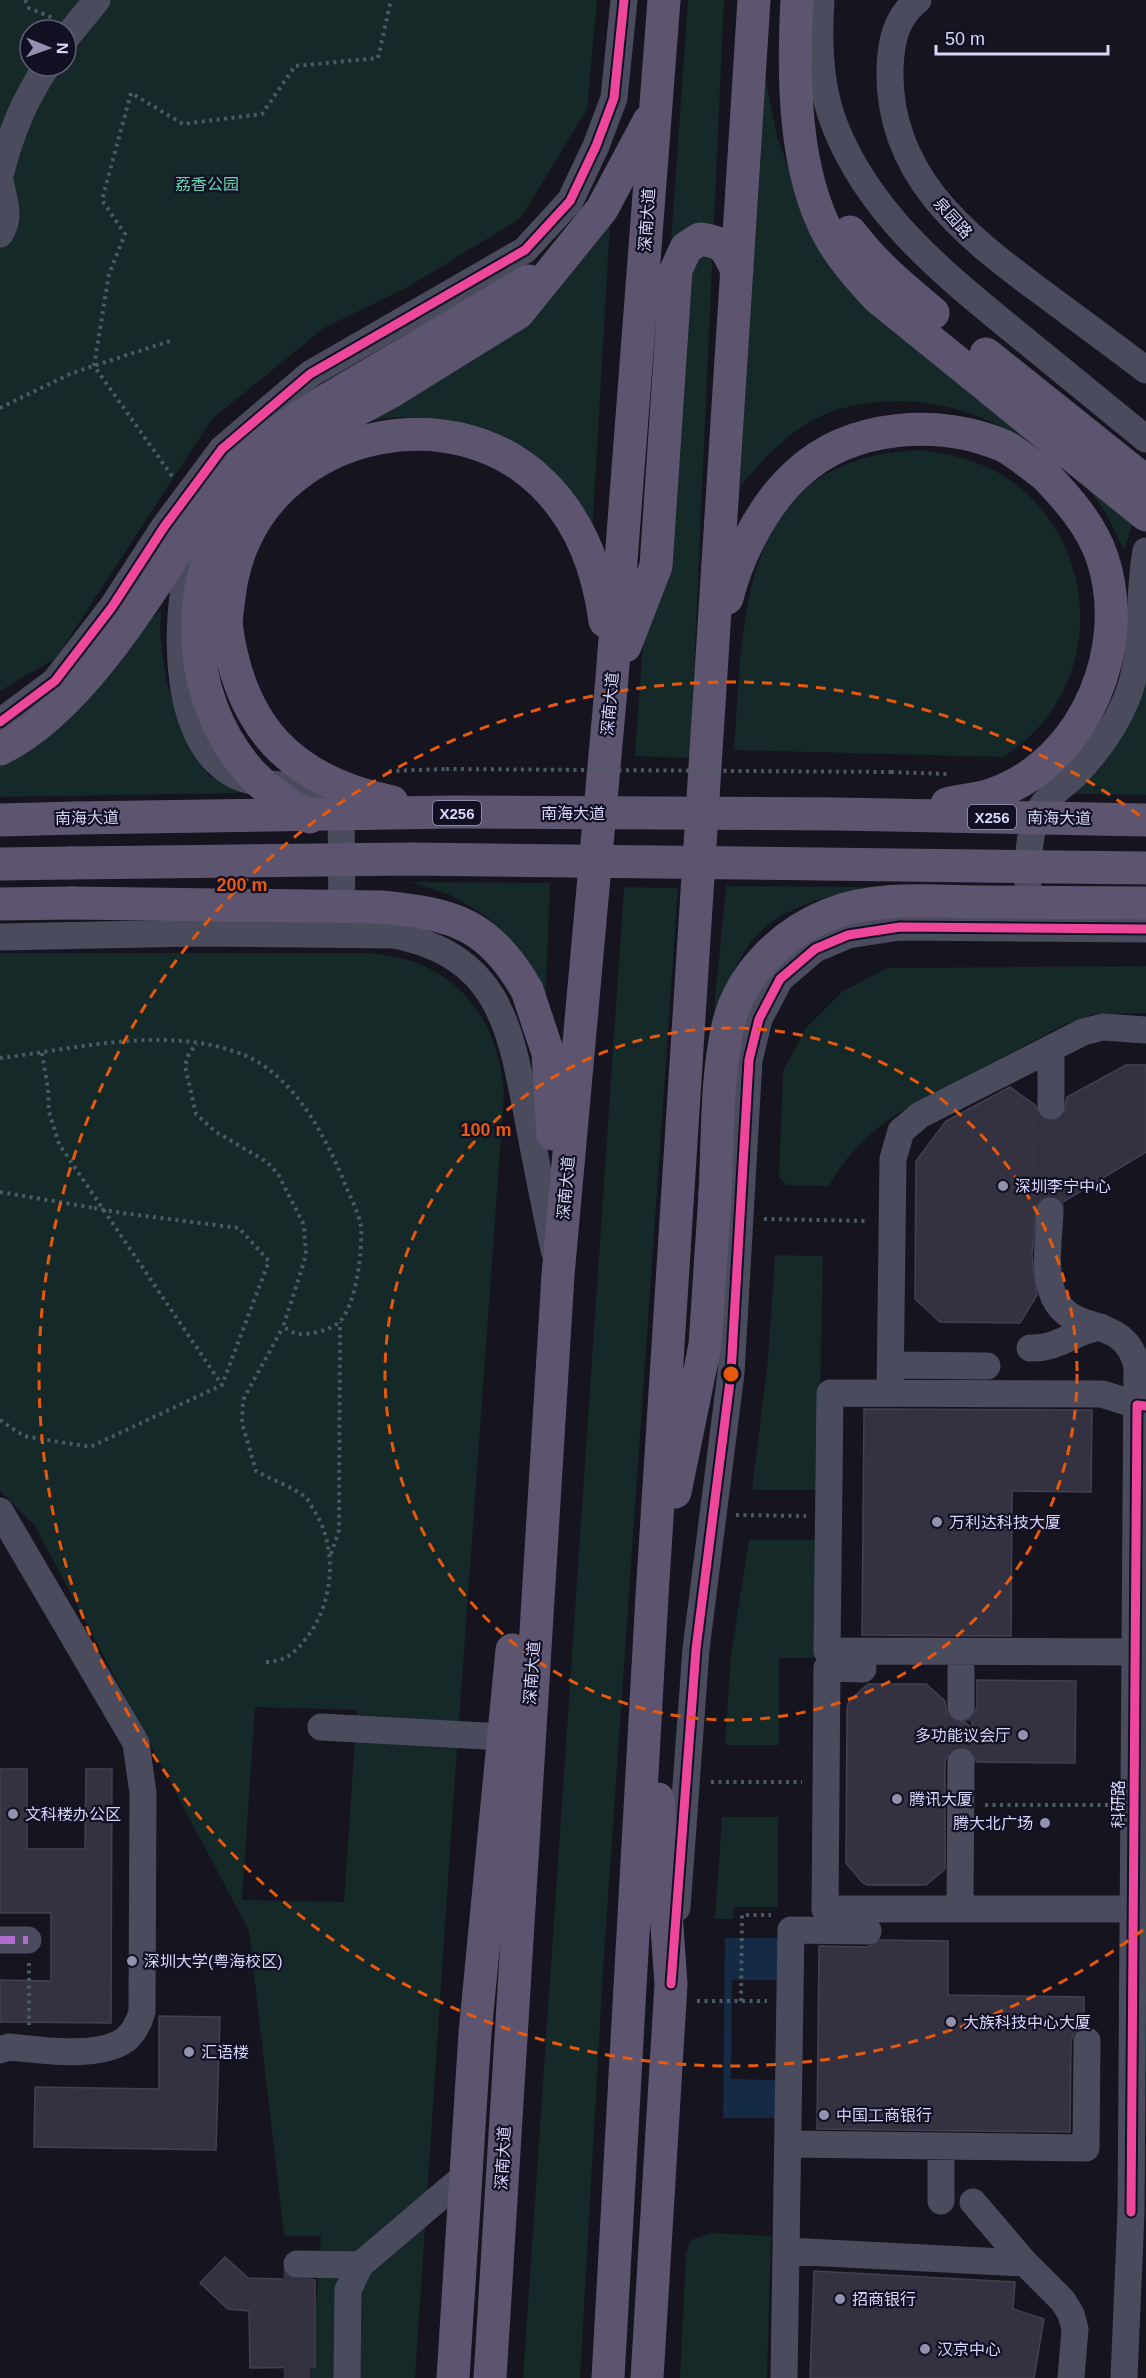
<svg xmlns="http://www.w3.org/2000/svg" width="1146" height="2378" font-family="Arial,'Noto Sans SC',sans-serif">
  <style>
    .green { fill: #142928; fill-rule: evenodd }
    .water { fill: #152a44 }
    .building { fill: #343241; stroke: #424052; stroke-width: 1.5 }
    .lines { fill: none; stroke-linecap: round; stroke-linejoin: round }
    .minor-tunnel { stroke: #333140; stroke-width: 27; stroke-dasharray: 27 14; stroke-linecap: butt }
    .path { stroke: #4c5a65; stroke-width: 4; stroke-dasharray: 3 4.5; stroke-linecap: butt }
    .minor { stroke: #4b4b5e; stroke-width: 27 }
    .major { stroke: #5d556f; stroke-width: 33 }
    .path-bridge { stroke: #4c5a65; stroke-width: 4; stroke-dasharray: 3 4.5; stroke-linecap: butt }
    .major-bridge { stroke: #5d556f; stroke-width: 33 }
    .quiet { stroke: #b06ccc; stroke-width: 8; stroke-dasharray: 15 8; stroke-linecap: butt }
    .cycleway-casing { stroke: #121023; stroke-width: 13 }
    .cycleway { stroke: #ed469a; stroke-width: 9 }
    .ring { fill: none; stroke: #e8590c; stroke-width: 3; stroke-dasharray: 10 8 }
    .poi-dot { fill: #9392ae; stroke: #121023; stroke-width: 2 }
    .labels { text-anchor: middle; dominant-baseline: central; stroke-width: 4.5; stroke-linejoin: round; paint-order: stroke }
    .shield { fill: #121023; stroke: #9c9bba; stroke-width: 1.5 }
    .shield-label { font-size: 15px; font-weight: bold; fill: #d7d6fb }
    .park-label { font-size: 16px; fill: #69d4b1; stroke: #121023 }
    .street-label { font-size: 16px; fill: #d7d6fb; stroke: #121023 }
    .poi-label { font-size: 16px; fill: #d7d6fb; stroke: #121023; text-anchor: start }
    .centre { fill: #e8590c; stroke: #121023; stroke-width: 3 }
    .ring-label { font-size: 18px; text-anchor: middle; font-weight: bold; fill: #e8590c; stroke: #121023; stroke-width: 4.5; stroke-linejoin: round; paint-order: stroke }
  </style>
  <rect width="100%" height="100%" fill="#16141f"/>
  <!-- green -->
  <path class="green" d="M0,0H597L587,109L521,218L408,287L324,328L212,419L56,658L0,691ZM30,30H66V66H30Z
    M688,0H724L690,758L635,756Z
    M763,65L777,136L798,195L1134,520L1124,550C1117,536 1110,519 1101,506C1089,487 1070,472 1052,458C992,412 918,388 843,408C801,419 766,454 740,487Z
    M611,208L592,534L462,425L417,417L386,418L344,427Z
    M920,450C954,454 986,462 1014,483C1106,553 1102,696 1003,757L734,750C744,613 738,457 920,450Z
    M161,609L160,633L166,680L181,728L209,776L241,788L237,793L0,797V761L136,635Z
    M1146,643V795L1075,794L1103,763Z
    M410,882L550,883L545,1011L519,947L486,916L448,894Z
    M726,886L867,887C822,898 770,909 744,952C733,971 724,991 714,1010Z
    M624,887L678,888L604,1955L580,2378H523Z
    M0,953H366C450,957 500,1014 504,1095L454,1791L415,2378H311L321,2236H284L249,1931L35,1526L0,1491ZM255,1707L357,1710L344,1902L242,1900Z
    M1146,966V1013L1095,1014L1066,1024C1031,1042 997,1060 963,1078C907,1107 861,1128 829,1186L786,1185L779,1177L783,1071L806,1028L842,992L887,968Z
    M775,1255L823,1256L818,1490H752L768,1359Z
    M749,1540H817L816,1658H779V1745H725L731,1655Z
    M722,1817H778V1907H734L733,1919H715Z
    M711,2233L771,2236L767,2378H680L686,2254L691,2240Z"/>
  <!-- water -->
  <path class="water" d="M725,1938H784V1980H732L731,2079L775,2080V2118H723Z"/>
  <!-- building -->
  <path class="building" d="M1126,1065H1146V1152L1063,1202L1050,1195L1037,1202L1032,1255L1037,1295L1020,1323L940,1322L915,1299L916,1161L946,1121L1010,1087L1035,1105L1043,1119L1052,1122L1064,1114L1067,1097Z
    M864,1409L1092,1410L1091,1492L1012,1491L1011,1636L862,1635Z
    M977,1680L1076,1681L1075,1763L977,1762L969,1749L962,1746L954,1748L948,1754L945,1762V1869L926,1885H867L862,1882L846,1863L847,1707L849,1701L868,1684H926L945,1701L947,1714L953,1720L965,1722L972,1728V1718L977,1707Z
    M0,1769H27V1849H85L86,1769H112L111,2023L0,2022V1980L51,1981V1913H0Z
    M880,1940L948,1941V1995L1084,1997V2026L1074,2033L1071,2041L1070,2132L817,2129L819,1946L868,1947Z
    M159,2016L220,2017L216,2150L34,2147L35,2087L159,2089Z
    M225,2257L248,2278L315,2280V2367L250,2368L249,2311L228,2309L200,2283Z
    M814,2271L1015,2282L1013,2309L1044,2319L1034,2378H810Z"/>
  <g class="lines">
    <!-- minor-tunnel -->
    <path class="minor-tunnel" d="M1050,1211L1051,1106
      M961,1762V1707
      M297,2378V2264"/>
    <!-- path -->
    <path class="path" d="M25,0L29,8L53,18
      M0,408L72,373L170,341
      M172,476L94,366L109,274L125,234L102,200L131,93L183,124L262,114L295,66L378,58L391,0
      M389,771L446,769
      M891,772L947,774
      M42,1053L48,1089L49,1112L59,1144L222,1385
      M0,1058C77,1049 168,1024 244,1055C296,1077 327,1139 347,1189C352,1200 359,1214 361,1227C363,1248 356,1309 338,1323C330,1330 310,1335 299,1334C294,1334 288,1329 283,1327L306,1256L304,1225L278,1174L267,1162L216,1132L196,1114L185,1066L189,1053L197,1044
      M0,1192L94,1208
      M764,1219L867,1221
      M0,1420L24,1436L90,1447L222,1385L269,1261L239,1228L122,1213
      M736,1515L806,1516
      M331,1554L339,1530L340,1322
      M266,1662C283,1662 294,1654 304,1641C333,1607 339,1551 315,1512C312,1508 309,1500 305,1497C293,1487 270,1479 256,1471L242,1423L243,1400L283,1327
      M711,1782H802
      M985,1805H1109
      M29,1963V2025
      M697,2001H767
      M741,2001L742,1915H771"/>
    <!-- minor -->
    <path class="minor" d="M821,0C818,42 819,86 835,126C870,215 944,274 1015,332C1059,368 1102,403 1146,439
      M918,0C896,17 891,41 890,68C887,174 963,234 1040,291C1075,317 1111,343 1146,370
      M66,38L97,0
      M0,175C11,133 23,102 47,66
      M0,180C3,200 12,215 0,234
      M169,533L190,558C174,619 169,753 244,779C276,790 312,779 341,801L342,927
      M0,722L55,681L112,607L164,527L222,449L310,374L525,250L570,201L596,146L614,98L624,0
      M1028,923C1029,889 1023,835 1042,806C1050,794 1065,785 1075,775C1097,752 1114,729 1126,700C1145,657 1137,598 1146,551
      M0,937L196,933L394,935C500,956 510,1027 528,1119C536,1163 545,1206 554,1250
      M1051,1106V1048
      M1050,1211C1049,1238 1043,1272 1054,1297C1072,1337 1126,1313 1137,1367L1131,2212L1124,2378
      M1030,1348C1060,1349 1073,1331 1101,1327
      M891,1365L987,1366
      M890,1393L893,1159L901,1131L920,1115L1083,1032L1103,1027L1146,1030
      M0,1511L136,1743L143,1793L142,2012C139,2022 134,2033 125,2040C98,2059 40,2050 9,2047L0,2050
      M1134,1652L827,1651L830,1393L1102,1394L1137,1405L1146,1406
      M863,1669L827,1668L825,1909H1132
      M961,1707V1669
      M321,1727L503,1737
      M677,1908L696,1649L731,1373L749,1060L759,1019L780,979L815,949L848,935L900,927L1146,929
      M960,1908L961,1762
      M0,1940H28
      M789,2144L1086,2148L1087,2041
      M941,2201V2146
      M973,2202L1025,2263L1063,2301L1071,2314L1075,2329L1071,2378
      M787,2251L1025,2263
      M297,2264L360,2265L466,2175
      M347,2378L348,2290L360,2265
      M784,2378L791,1930L868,1931"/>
    <!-- major -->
    <path class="major" d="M797,0C793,74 793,171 830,237C843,260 860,279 878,298L1146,515
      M850,232C874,264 903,288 933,313
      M986,354L1146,482
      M392,391L518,313L602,209L649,121
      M327,400L529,281
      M727,598C738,554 764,503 798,473C851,424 940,418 1004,446C1018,453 1032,466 1045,475
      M226,623C229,593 232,566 245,539C296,429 455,398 542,483C581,521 598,569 605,621
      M625,646L656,566L676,270L686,248L700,239C725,242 727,249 737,271
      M0,820L77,818
      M0,864L71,863
      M0,904L72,903
      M527,990L548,1053L553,1134
      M675,1492L705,1345L715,1194
      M453,2378L475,2033L512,1650
      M490,2378L558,1275L612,678L664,0
      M608,2378L652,1596L754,0
      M647,2378L671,1984L658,1799"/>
    <!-- path-bridge -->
    <path class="path-bridge" d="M446,769L891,772
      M94,1208L122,1213"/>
    <!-- major-bridge -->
    <path class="major-bridge" d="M226,623C239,726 290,781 392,802
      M0,749C90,706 167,562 222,480C254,447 289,424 327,400
      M947,804C963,800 981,799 996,793C1087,759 1132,645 1102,557C1091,525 1068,499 1045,475
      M310,817C288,805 269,792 252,774C180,695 180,566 249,486C286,442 343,419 392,391
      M77,818L453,812L838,814L1146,820
      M71,863L411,859L1146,868
      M72,903L381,907C453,914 488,923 527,990
      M715,1194C718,1139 716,1079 728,1026C739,976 781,934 828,915C874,896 929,901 977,902C1033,902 1090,903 1146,903"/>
    <!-- quiet -->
    <path class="quiet" d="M0,1940H28"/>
    <!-- cycleway casing -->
    <g class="cycleway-casing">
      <path id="cycleway" d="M0,722L55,681L112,607L164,527L222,449L310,374L525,250L570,201L596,146L614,98L624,0
        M671,1984L696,1649L731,1373L749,1060L759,1019L780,979L815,949L848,935L900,927L1146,929
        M1131,2212L1137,1405L1146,1406"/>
    </g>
    <!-- cycleway -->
    <use href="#cycleway" class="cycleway"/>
  </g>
  <!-- distance rings -->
  <g class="ring">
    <circle cx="731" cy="1374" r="346"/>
    <path d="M1143 1930A692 692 0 1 1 1143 818"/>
  </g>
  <!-- markers -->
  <g class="poi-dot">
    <circle cx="1003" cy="1186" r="6"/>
    <circle cx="937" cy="1522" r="6"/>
    <circle cx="1023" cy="1735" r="6"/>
    <circle cx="897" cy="1799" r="6"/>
    <circle cx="13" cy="1814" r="6"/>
    <circle cx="1045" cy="1823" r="6"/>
    <circle cx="132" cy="1961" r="6"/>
    <circle cx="951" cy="2022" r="6"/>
    <circle cx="189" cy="2052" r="6"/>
    <circle cx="824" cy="2115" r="6"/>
    <circle cx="840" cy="2299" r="6"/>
    <circle cx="925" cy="2349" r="6"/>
  </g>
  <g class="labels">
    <!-- shield labels -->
    <g class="shield">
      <rect x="433" y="801" width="48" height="24" rx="4.5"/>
      <rect x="968" y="805" width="48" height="24" rx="4.5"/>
    </g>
    <g class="shield-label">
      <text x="457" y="813">X256</text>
      <text x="992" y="817">X256</text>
    </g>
    <!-- park labels -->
    <g class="park-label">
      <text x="207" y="184">荔香公园</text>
    </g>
    <!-- street labels -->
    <g class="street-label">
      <text transform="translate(953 218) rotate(48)">泉园路</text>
      <text transform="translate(647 220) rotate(-86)">深南大道</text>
      <text transform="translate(610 704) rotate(-85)">深南大道</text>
      <text x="573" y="813">南海大道</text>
      <text transform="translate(87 818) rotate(-1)">南海大道</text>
      <text transform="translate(1059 818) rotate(1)">南海大道</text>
      <text transform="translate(566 1188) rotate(-85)">深南大道</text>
      <text transform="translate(532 1673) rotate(-86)">深南大道</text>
      <text transform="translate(1118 1804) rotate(-90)">科研路</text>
      <text transform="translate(503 2158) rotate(-87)">深南大道</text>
    </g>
    <!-- poi labels -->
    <g class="poi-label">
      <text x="1015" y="1186">深圳李宁中心</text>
      <text x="949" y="1522">万利达科技大厦</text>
      <text x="1011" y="1735" text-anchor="end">多功能议会厅</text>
      <text x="909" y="1799">腾讯大厦</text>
      <text x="25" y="1814">文科楼办公区</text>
      <text x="1033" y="1823" text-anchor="end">腾大北广场</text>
      <text x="144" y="1961">深圳大学(粤海校区)</text>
      <text x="963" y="2022">大族科技中心大厦</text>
      <text x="201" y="2052">汇语楼</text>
      <text x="836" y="2115">中国工商银行</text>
      <text x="852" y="2299">招商银行</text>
      <text x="937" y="2349">汉京中心</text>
    </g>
  </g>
  <circle cx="731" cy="1374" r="9" class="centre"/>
  <g class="ring-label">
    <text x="242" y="891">200 m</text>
    <text x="486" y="1136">100 m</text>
  </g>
  <!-- north arrow -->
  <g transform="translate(48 48) rotate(91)"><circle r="28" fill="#121023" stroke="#615f79" stroke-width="1.5"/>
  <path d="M0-4.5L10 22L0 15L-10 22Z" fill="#9392ae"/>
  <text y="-9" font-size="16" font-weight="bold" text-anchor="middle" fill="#d7d6fb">N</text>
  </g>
  <!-- scale -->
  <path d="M936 45v9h172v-9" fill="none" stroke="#d7d6fb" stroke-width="3"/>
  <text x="945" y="45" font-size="18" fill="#d7d6fb" stroke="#121023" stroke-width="4.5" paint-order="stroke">50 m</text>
</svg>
